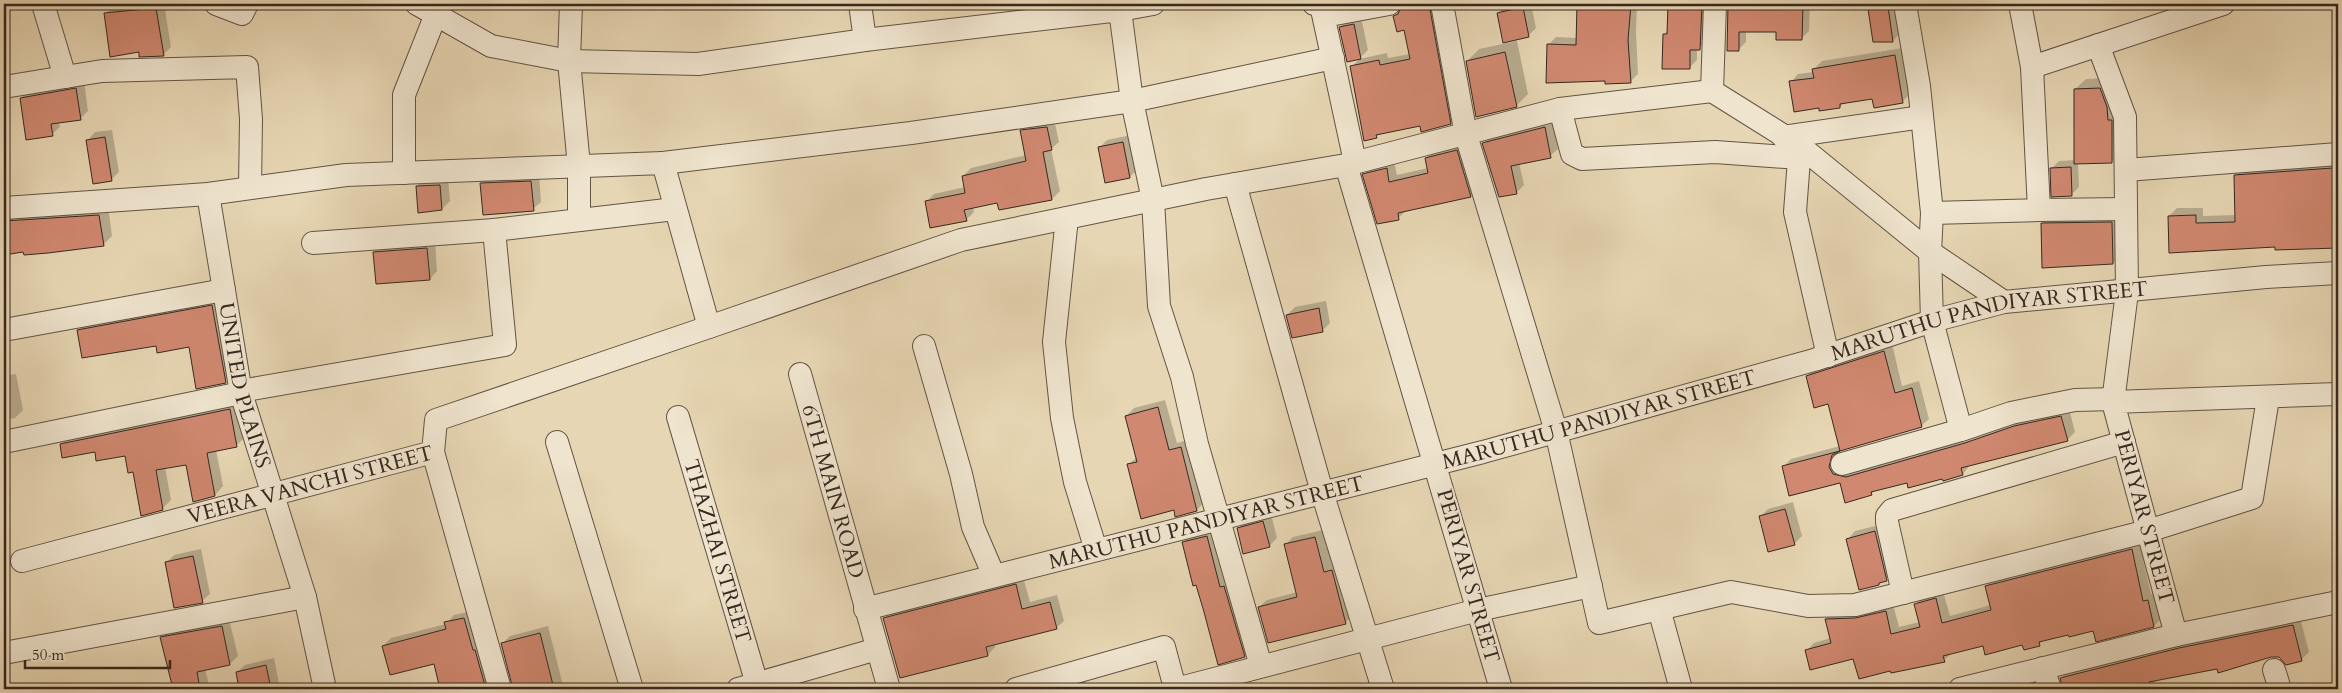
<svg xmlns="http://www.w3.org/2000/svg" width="2342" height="693" font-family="Cardo,serif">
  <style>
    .shadow { fill: #0003 }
    .building { fill: #d08870; stroke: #362820 }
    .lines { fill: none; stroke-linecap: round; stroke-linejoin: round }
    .street-casing { stroke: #625445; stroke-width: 24 }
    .street { stroke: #efe4ce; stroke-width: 22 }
    .labels { text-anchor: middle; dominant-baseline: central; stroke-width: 4; stroke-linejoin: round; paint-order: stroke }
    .street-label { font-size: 21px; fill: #362820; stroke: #efe4ce }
  </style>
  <rect width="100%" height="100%" fill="#e7d6b3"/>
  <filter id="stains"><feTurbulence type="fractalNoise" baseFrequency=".004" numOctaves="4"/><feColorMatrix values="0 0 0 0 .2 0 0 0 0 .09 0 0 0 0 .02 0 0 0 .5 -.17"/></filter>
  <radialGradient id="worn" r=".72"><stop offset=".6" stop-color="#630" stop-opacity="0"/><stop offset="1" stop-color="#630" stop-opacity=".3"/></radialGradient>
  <!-- shadow -->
  <path class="shadow" d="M128,4H164L171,47L163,55L140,51L105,14L113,6Z
    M1404,4H1437L1458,115L1450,123L1421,124L1381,133L1376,137L1352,67L1359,59L1387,53L1388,58L1410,54L1405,29L1395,16Z
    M1513,4H1531L1536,28L1528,36L1498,13L1506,5Z
    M1578,4H1637L1636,32L1638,74L1630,82L1607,80L1548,45L1556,37L1577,38Z
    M1669,4H1709L1708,41L1697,49V60L1689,68L1664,35L1668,30Z
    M1729,4H1810L1809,31L1801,39L1777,31L1746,30V42L1738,50L1728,49Z
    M1875,4H1896L1900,33L1893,41L1870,9Z
    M1361,17L1368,50L1360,58L1340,27L1348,19Z
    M1517,41L1528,94L1516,106L1467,61L1479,49Z
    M1903,48L1910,94L1902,102L1873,98L1844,102L1840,107L1820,106L1791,82L1798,74L1814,72V69L1822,61Z
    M2110,78L2122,151L2112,162L2078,163L2079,187L2071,195L2051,169L2059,161L2075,160V89L2086,79Z
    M84,81L88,111L81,118L59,122L60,127L52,134L21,98L29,90Z
    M1054,119L1059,142L1051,149L1060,191L1052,199L1000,209L998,202L973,207L974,212L966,220L926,202L934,194L965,187L963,176L971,168L1027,155L1022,131L1029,123Z
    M1552,120L1558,149L1550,156L1519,163L1524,185L1516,193L1484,143L1491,136Z
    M112,130L119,172L111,180L88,140L95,132Z
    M1131,135L1138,169L1130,177L1099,148L1107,140Z
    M1464,143L1478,189L1471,196L1406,211L1398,218L1364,175L1372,167L1394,161L1397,175L1428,168L1426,158L1434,150Z
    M2338,161V247L2276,249V245L2169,216L2177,208H2203V216L2236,215L2235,176L2243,168Z
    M539,174L541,202L533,209L481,184L489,176Z
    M448,177L450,201L442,209L417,186L425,178Z
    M108,206L112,236L104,244L4,254V208Z
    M2122,213L2123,253L2113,263L2042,224L2052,214Z
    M435,241L437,271L430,279L374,252L382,245Z
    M4,286L6,301L4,303Z
    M220,298L233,374L225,382L190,346L157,345L78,330L86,323Z
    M1326,301L1330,323L1323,330L1287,315L1295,307Z
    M1892,344L1902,386L1919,381L1929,419L1921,426L1841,448L1836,459L2069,409L2075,432L2067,440L1970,465L1963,474L1907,481L1876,489L1871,494L1841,482L1783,467L1791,459L1840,446L1829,403L1807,376L1815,369Z
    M16,374L23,410L15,418L4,420V376Z
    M1165,400L1177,443L1188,440L1204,502L1197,510L1174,509L1129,464L1137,457L1126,416L1134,408Z
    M238,401L245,437L236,446L216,450L223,486L215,495L187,463L165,467L171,500L162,509L134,470L126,455L61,444L70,436Z
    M1793,502L1802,536L1794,544L1760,517L1768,509Z
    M1271,514L1277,538L1269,546L1238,529L1246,521Z
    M1883,524L1894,572L1879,584L1848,539L1855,531Z
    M1215,529L1252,649L1244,656L1197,584L1183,542L1191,535Z
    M1323,530L1332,565L1339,563L1353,615L1345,623L1259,607L1267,600L1297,592L1285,545L1293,537Z
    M2139,542L2151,594L2156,593L2162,618L2154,626L2097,640L2094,629L2044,640L2039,644H1984L1952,653L1944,660L1854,657L1807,651L1814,643L1831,638L1826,619L1834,611L1893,604L1899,627L1920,622L1916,604L1923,596L1943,591L1950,616L1991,605L1986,586L1994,578Z
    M201,549L210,594L202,601L166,563L174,555Z
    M1023,577L1030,602L1057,595L1064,621L1056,628L995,644V647L988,655L884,618L892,611Z
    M472,611L498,689H442L434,662L383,646L391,638L446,624L454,615Z
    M2300,618L2309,652L2301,660L2280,655L2270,656L2157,680L2150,687L2141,689H2130L2129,687L2120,689H2064L2061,678L2069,670Z
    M229,619L238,656L230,664L205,669L210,689H173L161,638L169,630Z
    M548,626L564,689H513L502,644L510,636Z
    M274,658L280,689H240L237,672L245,665Z
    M1084,681L1086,689H1056L1057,688Z
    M1608,686L1609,689H1594Z"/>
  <!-- building -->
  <path class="building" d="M1402,4H1429L1451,124L1421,132L1420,126L1376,135L1377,138L1364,141L1350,66L1379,60L1380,65L1410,59L1404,30L1397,32L1393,16L1398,14Z
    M1577,4H1631L1628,40L1631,83L1605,84V81L1546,83L1547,44L1576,45Z
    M1668,4H1702L1700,50H1690V69H1662L1663,34H1667Z
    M1728,4L1803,5L1802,40H1776V32H1739V51H1727Z
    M1888,6L1893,42H1873L1868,9Z
    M1523,7L1529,37L1503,43L1497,13Z
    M156,8L164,56L139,57V52L110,57L104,13Z
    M1354,24L1361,59L1347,62L1339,27Z
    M1505,52L1517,107L1476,117L1466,61Z
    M1895,55L1903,103L1874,108L1872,99L1840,104V108L1819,111V108L1794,112L1789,81L1814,78L1812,69Z
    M76,88L81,120L51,124L53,136L26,140L20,98Z
    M2100,88L2107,107L2108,120H2112V163L2074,164V89Z
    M1047,127L1052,150L1043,152L1052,200L999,210L997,203L964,210L967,221L930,228L925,201L965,193L962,176L1026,161L1020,130Z
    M1545,127L1551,158L1511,166L1517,194L1499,197L1482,143Z
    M105,137L112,181L93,184L86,140Z
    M1123,142L1130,178L1105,183L1098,147Z
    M1457,150L1471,197L1398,213L1399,220L1377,224L1362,174L1387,168L1389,182L1428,173L1425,158Z
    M2071,167L2072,196L2051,197L2050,168Z
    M2333,168L2338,248L2275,250V247L2169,253L2168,216L2196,215V223L2235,222L2234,175Z
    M531,181L534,211L483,215L480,183Z
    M440,185L442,210L418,213L416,186Z
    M99,215L104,246L48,253L24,255L23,252L4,255V221Z
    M2112,222L2113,264L2042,268L2041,223Z
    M427,248L430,280L376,284L373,252Z
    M212,305L226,383L196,389L189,347L157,353L156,346L82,358L77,330Z
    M1319,308L1323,332L1292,338L1286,315Z
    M1884,351L1895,393L1912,388L1922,427L1840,451L1828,404L1814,408L1806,376Z
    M1158,407L1169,450L1181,447L1197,511L1175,517L1174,510L1141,519L1127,464L1137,462L1125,416Z
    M230,409L237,447L207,453L215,496L193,502L186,465L156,470L163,510L141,516L133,472L128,473L125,456L96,461L95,452L62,458L60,444Z
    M2061,416L2068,441L1961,468L1963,475L1943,481L1942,479L1908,488L1907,483L1871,492L1872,495L1845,503L1840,483L1789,496L1782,466L1840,451L1832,455L1829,467L1833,474L1846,477L1965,443L2014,426Z
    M1785,509L1795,545L1768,552L1759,516Z
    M1263,521L1270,547L1243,554L1237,528Z
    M1875,531L1887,581L1879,583V585L1859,590L1846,539Z
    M1207,536L1220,587L1224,586L1245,657L1218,665L1204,612L1196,585L1193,586L1182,542Z
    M1315,537L1324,572L1332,570L1346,624L1268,643L1258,607L1297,597L1284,544Z
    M2132,549L2143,601L2148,600L2154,627L2096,642L2093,631L2069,637L2068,635L2039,642L2040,646L2024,650L2022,645L1985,655L1983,646L1943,656L1945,662L1891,673L1890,671L1859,679L1853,659L1810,670L1805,650L1831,643L1825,619L1855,618L1886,611L1891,634L1920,627L1914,604L1936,598L1942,623L1991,610L1985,586Z
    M193,556L203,603L174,608L165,562Z
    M1016,584L1022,609L1050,602L1057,629L986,647L988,656L900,678L883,618Z
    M464,618L473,650H475L486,689H440L434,664L390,675L382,646L446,629L444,622Z
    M2293,625L2302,661L2286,665L2279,657H2271L2218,673L2217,669L2149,682L2151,689H2063L2060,678L2179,648Z
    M222,626L230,665L197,672L200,689H173L160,637Z
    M540,633L554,689H513L501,643Z
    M266,665L271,689H239L236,672Z"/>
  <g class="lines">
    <!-- street casing -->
    <g class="street-casing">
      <g id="street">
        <path d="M43,4L65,77L102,71L247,67L251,119L250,188"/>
        <path d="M216,4L242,14L247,4"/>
        <path d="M417,4L491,46L569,61L698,64L865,40"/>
        <path d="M571,4L569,61L579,166V220"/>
        <path d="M860,4L865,40L1120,10L1132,101L1153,200L1159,306L1182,377L1197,444L1261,666"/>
        <path d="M1116,4L1120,10L1153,4"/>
        <path d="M1314,4L1321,5L1355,162"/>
        <path d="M1442,4L1466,135L1556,431L1599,623L1731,592L1808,606L1855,605L2148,531L2252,498L2268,398"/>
        <path d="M1715,4L1712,91L1800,146L1930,252L2004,302"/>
        <path d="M1905,4L1919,86L1932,213L2039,210L2032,67"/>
        <path d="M2020,4L2032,67L2223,4"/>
        <path d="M1324,16L1389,4"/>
        <path d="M2098,45L2125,117L2127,292L2113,402"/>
        <path d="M4,87L65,77"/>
        <path d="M1560,109L1572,154L1582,159L1715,152L1799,158"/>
        <path d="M1783,137L1922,117"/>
        <path d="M1800,146L1795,212L1828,356"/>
        <path d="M663,163L911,133L1132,101L1333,58"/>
        <path d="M2126,170L2338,154"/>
        <path d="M404,173V95L440,4"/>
        <path d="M1235,184L1322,492L1383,689"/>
        <path id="s1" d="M208,194L241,393L305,597L325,689"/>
        <path d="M4,208L208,194L346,175L663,163L709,327L961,240L1206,189L1346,165"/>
        <path d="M2039,210L2126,209"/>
        <path d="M1932,213L1930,252L1932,321L1961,430"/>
        <path d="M1067,218L1054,342L1062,418L1075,482L1096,550"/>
        <path d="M313,243L494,230"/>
        <path d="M4,330L224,290"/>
        <path d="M924,346L961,474L973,527L994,576"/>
        <path id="s2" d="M800,374L889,689"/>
        <path id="s3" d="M678,417L757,684"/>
        <path d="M4,442L241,393L252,389L505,345L494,230L675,209"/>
        <path d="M557,442L632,689"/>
        <path d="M433,452L500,689"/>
        <path d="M1842,464L1961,430L2011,413L2075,400L2114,399"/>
        <path id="s4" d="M22,561L433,452L436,420L709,327"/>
        <path d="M1903,593L1887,522V516L1892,510L2124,442"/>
        <path id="s5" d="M865,609L1483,452L1814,360L1932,321L2004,302L2266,277L2338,273"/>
        <path d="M1659,609L1681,689"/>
        <path d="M2176,635L2338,602"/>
        <path d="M4,653L305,597"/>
        <path d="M2043,668L2050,689"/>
        <path d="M2274,670L2280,689"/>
        <path d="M738,689L877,649"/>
        <path d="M1016,689L1164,647L1175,688"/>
        <path d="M1176,689L1478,610L1591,586"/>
        <path d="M1501,689L1346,165L1560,109L1712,91"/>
        <path d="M1960,689L2176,635L2113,402L2338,394"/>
      </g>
    </g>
    <!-- street -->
    <use href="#street" class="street"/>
  </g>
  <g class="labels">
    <!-- street labels -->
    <g class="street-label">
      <text stroke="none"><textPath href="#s5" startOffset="1162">MARUTHU PANDIYAR STREET</textPath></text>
      <text stroke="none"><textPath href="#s1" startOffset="195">UNITED PLAINS</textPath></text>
      <text stroke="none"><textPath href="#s5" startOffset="758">MARUTHU PANDIYAR STREET</textPath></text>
      <text stroke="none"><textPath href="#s4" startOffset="298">VEERA VANCHI STREET</textPath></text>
      <text stroke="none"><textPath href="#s2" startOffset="122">6TH MAIN ROAD</textPath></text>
      <text transform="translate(2144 517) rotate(75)">PERIYAR STREET</text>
      <text stroke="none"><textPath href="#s5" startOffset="352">MARUTHU PANDIYAR STREET</textPath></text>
      <text stroke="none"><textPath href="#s3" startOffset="140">THAZHAI STREET</textPath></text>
      <text transform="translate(1468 576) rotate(74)">PERIYAR STREET</text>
    </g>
  </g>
  <!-- margin -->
  <rect width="2342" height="693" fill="none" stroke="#e7d6b3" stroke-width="20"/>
  <rect x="5" y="5" width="2332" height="683" fill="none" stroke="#362820" stroke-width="2.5"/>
  <rect x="10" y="10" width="2322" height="673" fill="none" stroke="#362820"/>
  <!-- scale -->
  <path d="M25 660v8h145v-8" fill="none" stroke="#362820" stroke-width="2.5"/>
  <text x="32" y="660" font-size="15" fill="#362820" stroke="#efe4ce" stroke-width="4" paint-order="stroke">50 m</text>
  <rect width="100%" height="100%" filter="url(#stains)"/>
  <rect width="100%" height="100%" fill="url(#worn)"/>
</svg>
